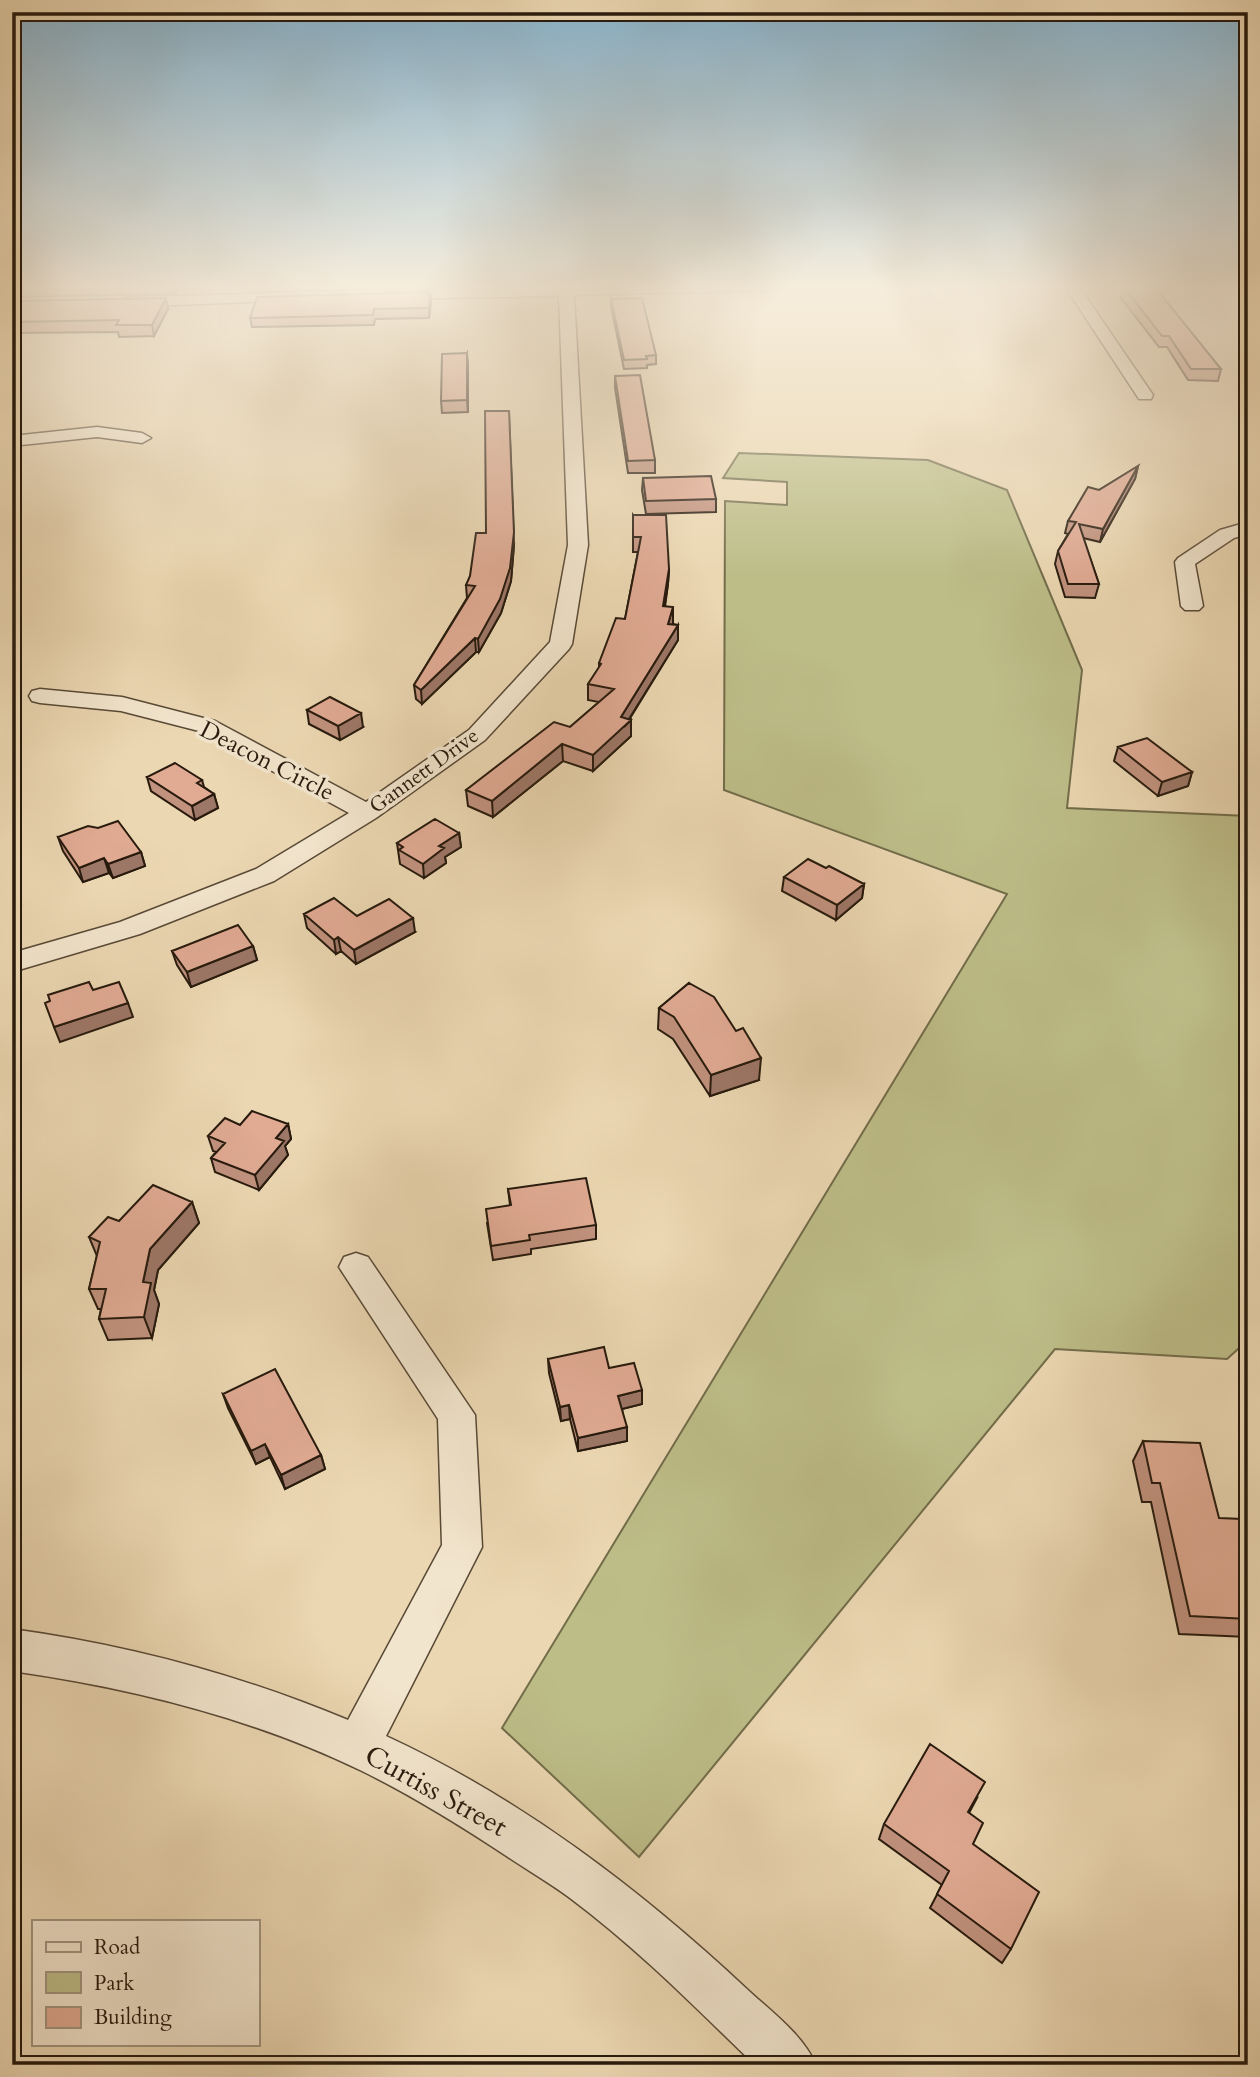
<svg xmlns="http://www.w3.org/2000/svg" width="1260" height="2077" font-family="Cardo,serif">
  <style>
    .green { fill: #bdbd88; stroke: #726c4a; stroke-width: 2 }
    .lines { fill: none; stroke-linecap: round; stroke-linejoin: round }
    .minor-casing { stroke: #584936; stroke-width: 3 }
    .minor { fill: #f2e5cd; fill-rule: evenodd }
    .wall { fill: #c1927e; stroke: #271a0d; stroke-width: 2 }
    .shaded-wall { fill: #9d7767; stroke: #271a0d; stroke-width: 2 }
    .building { fill: #e0aa93; stroke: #271a0d; stroke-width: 2 }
    .labels { text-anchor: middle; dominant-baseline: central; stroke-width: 7; stroke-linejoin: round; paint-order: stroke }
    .far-street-label { font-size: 21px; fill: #271a0d; stroke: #f2e5cd }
    .street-label { font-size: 24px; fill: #271a0d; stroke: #f2e5cd }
    .near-street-label { font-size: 28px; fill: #271a0d; stroke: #f2e5cd }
  </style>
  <rect width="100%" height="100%" fill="#ebd7b2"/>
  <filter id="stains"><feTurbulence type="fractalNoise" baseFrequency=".00286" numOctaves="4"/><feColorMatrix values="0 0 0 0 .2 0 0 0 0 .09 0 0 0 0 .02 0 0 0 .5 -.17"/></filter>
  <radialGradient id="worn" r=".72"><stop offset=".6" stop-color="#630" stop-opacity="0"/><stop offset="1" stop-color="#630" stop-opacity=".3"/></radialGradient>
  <!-- green -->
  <path class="green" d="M739,453L928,460L1007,490L1082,670L1067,808L1248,816V1340L1227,1359L1055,1349L639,1857L502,1728L1007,894L724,790L725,501L787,505V482L723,478Z"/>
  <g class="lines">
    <!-- minor casing -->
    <g class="minor-casing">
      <path id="minor" d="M828,285L821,289L574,295L588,545L572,644L569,649L485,740L376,818L274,881L140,934L12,972V953L120,922L256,869L349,813L199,731L121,711L40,703L32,701L29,696L32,691L40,689L122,697L215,721L366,802L469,730L550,642L568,545L559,296L390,299L383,295L385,292L566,286Z
        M1064,285H1078L1153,395L1151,399H1139Z
        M295,293L302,297L300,300L128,307L120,302L128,297Z
        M97,427L142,433L151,438L142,443L97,437L12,446V436Z
        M1248,522V534L1234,538L1195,564L1203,606L1199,610H1185L1181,606L1175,562L1178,558L1220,530Z
        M356,1253L368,1257L475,1415L482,1547L386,1736C522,1799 641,1890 749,1991C773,2013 803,2035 816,2065H755C695,2007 637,1948 570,1898C550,1883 529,1871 508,1857C461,1826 413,1796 362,1771C253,1718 132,1688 12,1671V1629C129,1645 240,1675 348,1720L442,1545L438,1419L339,1267L344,1257Z"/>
    </g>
    <!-- minor -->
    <use href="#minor" class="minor"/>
  </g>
  <!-- wall -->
  <path class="wall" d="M12,285H179L175,294L12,297Z
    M262,285H432V288L263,292Z
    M1124,287L1221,369L1218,381L1188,380L1167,347H1159L1121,298Z
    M430,292L431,302L429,318L375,319L374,325L252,327L250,318Z
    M611,299L656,355V364L647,365V368L624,369L611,307Z
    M12,301L168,309L154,336L119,337L118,332L12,333Z
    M467,353L468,412L442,413L441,401Z
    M615,376L655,460V473H628L615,388Z
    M1138,466L1135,479L1100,542L1083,538L1099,584L1095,598L1065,597L1055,564L1058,551L1068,534L1065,533L1068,521L1099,490Z
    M643,478L716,499V512L646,514L642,490Z
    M633,515L669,569L668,584L665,607L673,623V624L678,625V640L629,720L631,736L593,771L563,761L493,817L468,806L466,790L570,727L599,702L588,700V684L599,668V663L625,619L638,552H633Z
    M514,545L511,581L501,613L479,652H476L422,704L416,699L414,685L467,598L466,585Z
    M307,710L363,727L340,740L309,724Z
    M1118,747L1192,772L1188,786L1158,796L1114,761Z
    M147,777L202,780L204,787L214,794L218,808L195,820L151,791Z
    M459,833L461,847L445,857L446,863L424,878L400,864L397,843Z
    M58,837L141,852L145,866L113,878L109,873L83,882L63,851Z
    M784,877L864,884L862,898L836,920L782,891Z
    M304,914L357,916L415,932L356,964L341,951L336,954L307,928Z
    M253,946L257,960L191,987L177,965L172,951Z
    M689,983L759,1080L710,1096L673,1039L658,1029L659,1008Z
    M288,1124L291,1139L285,1146L288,1155L259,1190L215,1172L211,1158L216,1152L213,1151L208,1136L240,1125Z
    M508,1189L596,1225V1239L531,1249V1254L493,1260L487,1223L510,1205Z
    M192,1202L199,1223L158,1270L154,1290L159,1304L152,1338L108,1340L99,1319L101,1309H98L89,1289L97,1256L89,1237L119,1221Z
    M548,1359L642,1390V1404L622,1409L627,1441L578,1451L570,1419L561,1421L549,1373Z
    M223,1394L321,1455L325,1469L285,1489L270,1457L256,1464L228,1408Z
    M1143,1441L1219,1518L1248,1540V1637L1179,1634L1151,1502H1142L1133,1461Z
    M977,1798L969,1813L973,1845L1011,1949L1002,1963L930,1908L942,1885L879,1839L884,1824Z"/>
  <!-- shaded-wall -->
  <path class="shaded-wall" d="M173,285H179L175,294Z
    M430,292L431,302L429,318V308Z
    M166,298L168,309L154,336L152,325Z
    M467,353L468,364V412L467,400Z
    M509,411L514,545L511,581L501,613L479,652L478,639Z
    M1138,466L1135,479L1100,542L1103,529Z
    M669,569L668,584L662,622L663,606Z
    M673,607V623L667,639L668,624Z
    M678,625V640L624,727L631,720V736L593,771V755L621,717Z
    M475,638L476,652L422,704L421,690Z
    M361,713L363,727L340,740L338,726Z
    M562,744L563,761L493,817L492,801Z
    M1192,772L1188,786L1158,796L1162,782Z
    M214,794L218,808L195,820L192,806Z
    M459,833L461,847L445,857L446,863L424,878L423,864L439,846Z
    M141,852L145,866L113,878L108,864Z
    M104,858L109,873L83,882L79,868Z
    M14,884L21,905L12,907V891Z
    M864,884L862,898L836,920L837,905Z
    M413,918L415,932L356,964L354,950Z
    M338,937L341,951L336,954L334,940Z
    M253,946L257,960L191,987L187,972Z
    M128,1003L133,1017L60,1042L54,1027Z
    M761,1058L759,1080L710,1096L711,1075Z
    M288,1124L291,1139L285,1146L288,1155L259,1190L255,1175L276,1138Z
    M192,1202L199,1223L158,1270L154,1290L159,1304L152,1338L144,1317L143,1282L150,1249Z
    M642,1390V1404L618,1410V1396Z
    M569,1405L570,1419L561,1421L560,1407Z
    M627,1427V1441L578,1451V1438Z
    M265,1444L270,1457L256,1464L251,1451Z
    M321,1455L325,1469L285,1489L281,1475Z"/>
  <!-- building -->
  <path class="building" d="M12,285H93L12,286Z
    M1124,287H1155L1221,369H1191L1169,336H1162Z
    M430,292L429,308L374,309L373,315L250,318L257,297Z
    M166,298L152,325H116L119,320L12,322V301Z
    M642,298L656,355L646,356L647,359L624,360L611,299Z
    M467,353V400L441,401L442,354Z
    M640,375L655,460L628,461L615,376Z
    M485,411H509L514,532L510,568L500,599L478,639L475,638L421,690L414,685L475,586L466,585L470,576L476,533H486Z
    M1138,466L1103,529L1079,524L1099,584H1068L1058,551L1076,522L1068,521L1088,487L1099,490Z
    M711,476L716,499L646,501L643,478Z
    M633,515H666L669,569L663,606L673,607L668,624L678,625L621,717L631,720L593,755L562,744L492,801L466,790L554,722L570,727L614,689L588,684L601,664L599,663L616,618L625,619L641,537H633Z
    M330,697L361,713L338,726L307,710Z
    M1147,738L1192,772L1162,782L1118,747Z
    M175,763L202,780L197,783L214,794L192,806L147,777Z
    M435,819L459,833L439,846L444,848L423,864L399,850L403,847L397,843Z
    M118,821L141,852L108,864L104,858L79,868L58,837L88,826L98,828Z
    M808,859L826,868L829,866L864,884L837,905L784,877Z
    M12,880L16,890L12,891Z
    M334,898L357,916L389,899L413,918L354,950L338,937L334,940L304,914Z
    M238,925L253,946L187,972L172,951Z
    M89,982L93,990L119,982L128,1003L54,1027L45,1003L50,1001L48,995Z
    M689,983L714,997L736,1031L743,1028L761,1058L711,1075L674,1017L659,1008Z
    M252,1111L288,1124L276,1138L284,1141L255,1175L211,1158L225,1143L208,1136L225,1118L240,1125Z
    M586,1178L596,1225L529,1235L530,1240L491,1246L486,1209L511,1205L508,1189Z
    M153,1185L192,1202L150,1249L143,1282L151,1283L144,1317L99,1319L106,1289H89L100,1242L89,1237L108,1217L119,1221Z
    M604,1347L609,1368L634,1363L642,1390L618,1396L627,1427L578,1438L569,1405L560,1407L548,1359Z
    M275,1369L321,1455L281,1475L265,1444L251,1451L223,1394Z
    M1143,1441L1200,1443L1219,1518L1242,1519L1248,1540V1619L1190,1616L1160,1483H1152Z
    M930,1744L985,1782L968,1812L983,1823L973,1844L1039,1892L1011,1949L937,1894L949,1871L884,1824Z"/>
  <!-- sky -->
  <linearGradient id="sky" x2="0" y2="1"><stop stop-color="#88b6d2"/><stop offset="0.5" stop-color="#f6eddc"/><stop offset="1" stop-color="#f6eddc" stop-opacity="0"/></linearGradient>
  <rect width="1260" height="575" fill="url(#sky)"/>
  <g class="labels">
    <!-- far-street labels -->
    <g class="far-street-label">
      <text transform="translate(424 771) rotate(-36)">Gannett Drive</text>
    </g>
    <!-- street labels -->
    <g class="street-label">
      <text transform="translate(267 761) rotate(27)">Deacon Circle</text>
    </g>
    <!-- near-street labels -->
    <g class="near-street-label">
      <text transform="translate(436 1791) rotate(29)">Curtiss Street</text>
    </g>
  </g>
  <!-- margin -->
  <rect width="1260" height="2077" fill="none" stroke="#ebd7b2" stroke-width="42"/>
  <rect x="14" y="14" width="1232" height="2049" fill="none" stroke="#271a0d" stroke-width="3.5"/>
  <rect x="21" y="21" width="1218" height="2035" fill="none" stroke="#271a0d" stroke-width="2"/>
  <!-- legend -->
  <rect x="32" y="1920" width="228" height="126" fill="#f2e5cd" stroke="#a19480" stroke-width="2"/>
  <rect x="46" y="1942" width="35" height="10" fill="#f2e5cd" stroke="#a19480" stroke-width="2"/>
  <text x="94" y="1954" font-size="21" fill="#271a0d">Road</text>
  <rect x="46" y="1972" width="35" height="21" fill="#bdbd88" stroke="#a19480" stroke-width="2"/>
  <text x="94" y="1990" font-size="21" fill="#271a0d">Park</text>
  <rect x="46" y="2007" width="35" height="21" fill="#e0aa93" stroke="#a19480" stroke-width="2"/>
  <text x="94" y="2024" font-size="21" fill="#271a0d">Building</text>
  <rect width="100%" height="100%" filter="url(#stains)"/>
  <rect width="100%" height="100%" fill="url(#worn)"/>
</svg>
